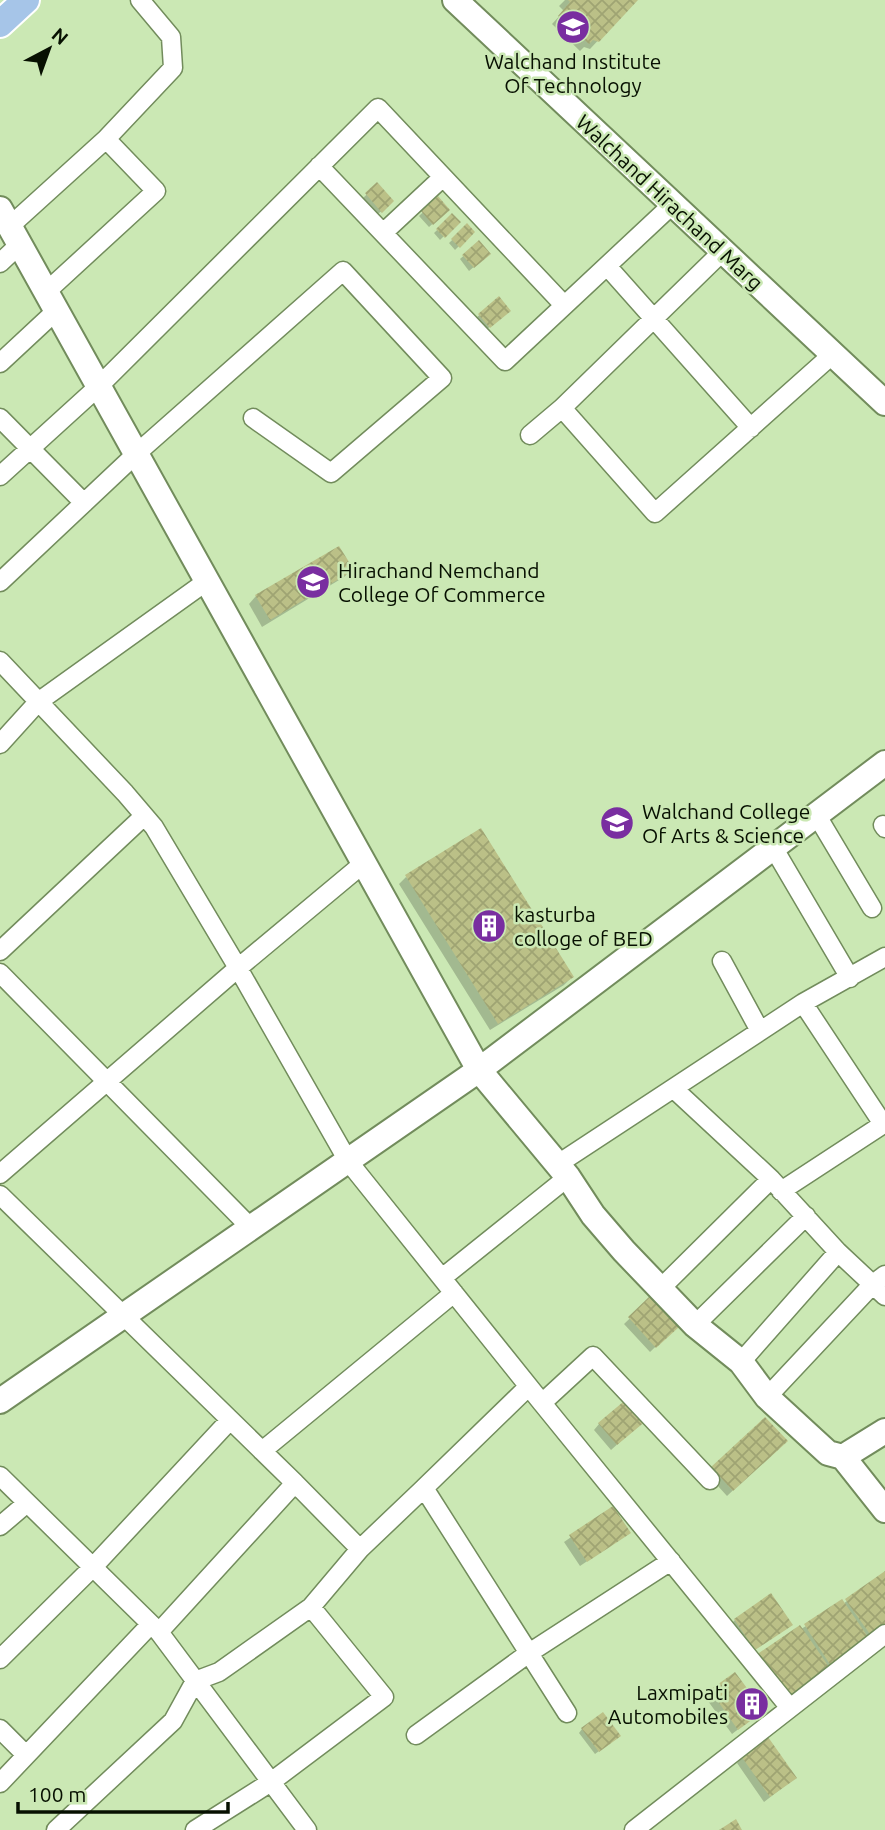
<svg xmlns="http://www.w3.org/2000/svg" width="885" height="1830" font-family="Ubuntu,sans-serif">
  <style>
    .shadow { fill: #0003 }
    .building { fill: url(#building-cross-hatch) }
    .lines { fill: none; stroke-linecap: round; stroke-linejoin: round }
    .street-casing { stroke: #728c5c; stroke-width: 21 }
    .secondary-casing { stroke: #728c5c; stroke-width: 28 }
    .primary-casing { stroke: #fff; stroke-width: 30 }
    .street { stroke: #fff; stroke-width: 18 }
    .secondary { stroke: #fff; stroke-width: 24 }
    .primary { stroke: #a6c5e8; stroke-width: 26 }
    .labels { text-anchor: middle; dominant-baseline: central; stroke-width: 5; stroke-linejoin: round; paint-order: stroke }
    .poi-label { font-size: 21px; fill: #071001; stroke: #cbe8b4; text-anchor: start }
    .street-label { font-size: 21px; fill: #071001; stroke: #cbe8b4 }
  </style>
  <defs>
    <pattern id="building-cross-hatch" width="8" height="8" patternUnits="userSpaceOnUse" patternTransform="scale(1.75)"><rect width="8" height="8" fill="#bbc087"/><path d="M0 0l8 8M0 8l8-8" fill="none" stroke="#9fa473"/></pattern>
  </defs>
  <rect width="100%" height="100%" fill="#cbe8b4"/>
  <!-- shadow -->
  <path class="shadow" d="M565,0H636L590,49L584,47L580,51L552,24L564,11L559,6Z
    M377,185L392,201L377,215L363,198Z
    M438,198L448,210L429,227L419,216Z
    M452,216L458,222L440,240L434,233Z
    M467,226L473,232L455,250L449,243Z
    M479,242L489,254L469,271L460,259Z
    M498,299L508,311L486,330L476,318Z
    M352,570L344,577L262,627L249,604L256,596Z
    M406,877L572,977L564,985L490,1030L399,884Z
    M650,1299L676,1327L650,1352L624,1324Z
    M765,1419L785,1441L727,1496L707,1474Z
    M599,1424L639,1425L611,1450L594,1430Z
    M613,1508L629,1533L580,1566L564,1542Z
    M885,1573V1628L825,1670L801,1629L843,1604Z
    M735,1620L791,1624L749,1654L730,1625Z
    M711,1691L762,1711L732,1734L705,1697Z
    M582,1729L615,1739L595,1754L579,1733Z
    M742,1758L795,1778L764,1802L737,1763Z"/>
  <!-- building -->
  <path class="building" d="M568,0H638L599,42L593,40L589,44L558,16L570,2Z
    M377,182L394,201L382,213L365,193Z
    M438,196L450,210L433,225L421,211Z
    M452,213L461,222L445,238L436,229Z
    M467,223L475,232L460,248L451,239Z
    M479,240L491,254L474,268L462,255Z
    M499,296L511,311L490,328L478,314Z
    M339,546L354,570L270,620L255,595Z
    M481,828L574,977L498,1024L405,875Z
    M650,1296L679,1327L656,1348L628,1317Z
    M629,1397L647,1420L617,1445L598,1423Z
    M765,1417L788,1441L733,1491L711,1467Z
    M613,1506L631,1533L587,1562L569,1535Z
    M885,1571V1628L872,1637L845,1599Z
    M771,1593L793,1625L755,1650L734,1619Z
    M842,1599L870,1640L831,1666L804,1624Z
    M800,1625L829,1667L786,1698L756,1655Z
    M735,1672L764,1711L738,1730L710,1690Z
    M603,1712L621,1736L599,1752L581,1728Z
    M768,1737L797,1778L770,1797L741,1756Z
    M736,1819L742,1830H719Z"/>
  <g class="lines">
    <!-- street casing -->
    <g class="street-casing">
      <path id="street" d="M319,166L505,361L673,204
        M10,226L106,139L173,68L171,37L140,0
        M383,233L443,177
        M723,251L562,408L655,513L833,354
        M0,263L20,244
        M607,266L751,428
        M46,292L156,191L106,139
        M0,363L57,310
        M0,418L84,503
        M530,435L562,408
        M0,476L99,386L378,108L564,305
        M0,582L136,454L343,271L442,378L331,473L253,418
        M0,661L125,793L154,827L238,968L348,1161L542,1403L593,1356L710,1480
        M0,744L38,702L207,581
        M816,814L872,908
        M883,825L885,828
        M773,847L850,978
        M0,951L144,816
        M722,961L760,1031
        M0,973L251,1228
        M803,1003L883,1124
        M674,1089L771,1179L838,1252L885,1296
        M558,1164L803,1003L885,957
        M0,1174L238,968L364,863
        M781,1191L885,1123
        M0,1195L295,1483L159,1632
        M442,1278L568,1177
        M661,1288L771,1179
        M695,1325L806,1216
        M741,1362L838,1252
        M767,1397L873,1284L885,1275
        M542,1403L790,1708
        M262,1451L454,1293
        M0,1476L159,1632L307,1830
        M295,1483L360,1549
        M424,1488L528,1387
        M0,1526L27,1503
        M0,1659L93,1567L230,1420
        M0,1729L26,1755
        M416,1735L529,1653L671,1561
        M0,1783L151,1624
        M56,1830L173,1721L195,1681L219,1672L311,1607L360,1549L424,1488L567,1713
        M195,1830L271,1782L384,1697L311,1607
        M634,1830L885,1634"/>
    </g>
    <!-- secondary casing -->
    <g class="secondary-casing">
      <path id="secondary" d="M455,0L885,403
        M0,209L479,1070L568,1177L593,1215L624,1251L695,1325L741,1362L767,1397L828,1453L843,1457L885,1510
        M0,1401L479,1070L885,763
        M843,1457L885,1431"/>
    </g>
    <!-- primary casing -->
    <g class="primary-casing">
      <path id="primary" d="M0,24L26,0"/>
    </g>
    <!-- street -->
    <use href="#street" class="street"/>
    <!-- secondary -->
    <use href="#secondary" class="secondary"/>
    <!-- primary -->
    <use href="#primary" class="primary"/>
  </g>
  <!-- icons -->
  <defs>
    <g id="university-disc" transform="scale(1.75)"><circle r="9.5" fill="#792ea0" stroke="#cbe8b4"/><path d="M0-5L7-2L0 1L-7-2ZM-4 1L0 2.5L4 1V4Q0 6-4 4Z" fill="#fff"/></g>
    <g id="building-disc" transform="scale(1.75)"><circle r="9.5" fill="#792ea0" stroke="#cbe8b4"/><path d="M-4-6H4V6H1V3H-1V6H-4ZM-2.5-4.3h1.7v1.8h-1.7ZM.8-4.3h1.7v1.8H.8ZM-2.5-1h1.7V.8h-1.7ZM.8-1h1.7V.8H.8Z" fill="#fff"/></g>
  </defs>
  <g fill-rule="evenodd">
    <use href="#university-disc" x="573" y="27"/>
    <use href="#university-disc" x="313" y="582"/>
    <use href="#university-disc" x="617" y="823"/>
    <use href="#building-disc" x="489" y="926"/>
    <use href="#building-disc" x="752" y="1704"/>
  </g>
  <g class="labels">
    <!-- poi labels -->
    <g class="poi-label">
      <text x="573" y="61" text-anchor="middle">Walchand Institute<tspan x="573" dy="24">Of Technology</tspan></text>
      <text x="338" y="570">Hirachand Nemchand<tspan x="338" dy="24">College Of Commerce</tspan></text>
      <text x="642" y="811">Walchand College<tspan x="642" dy="24">Of Arts &amp; Science</tspan></text>
      <text x="514" y="914">kasturba<tspan x="514" dy="24">colloge of BED</tspan></text>
      <text x="728" y="1692" text-anchor="end">Laxmipati<tspan x="728" dy="24">Automobiles</tspan></text>
    </g>
    <!-- street labels -->
    <g class="street-label">
      <text transform="translate(670 202) rotate(43)">Walchand Hirachand Marg</text>
    </g>
  </g>
  <!-- north arrow -->
  <g transform="translate(49 49) rotate(41)" stroke="#cbe8b4" stroke-width="5" paint-order="stroke">
  <path d="M0-5L12 26L0 18L-12 26Z" fill="#071001"/>
  <text y="-10" font-size="19" font-weight="bold" text-anchor="middle" fill="#071001">N</text>
  </g>
  <!-- scale -->
  <path d="M18 1802v10h210v-10" fill="none" stroke="#071001" stroke-width="3.5"/>
  <text x="28" y="1802" font-size="21" fill="#071001" stroke="#cbe8b4" stroke-width="5" paint-order="stroke">100 m</text>
</svg>
